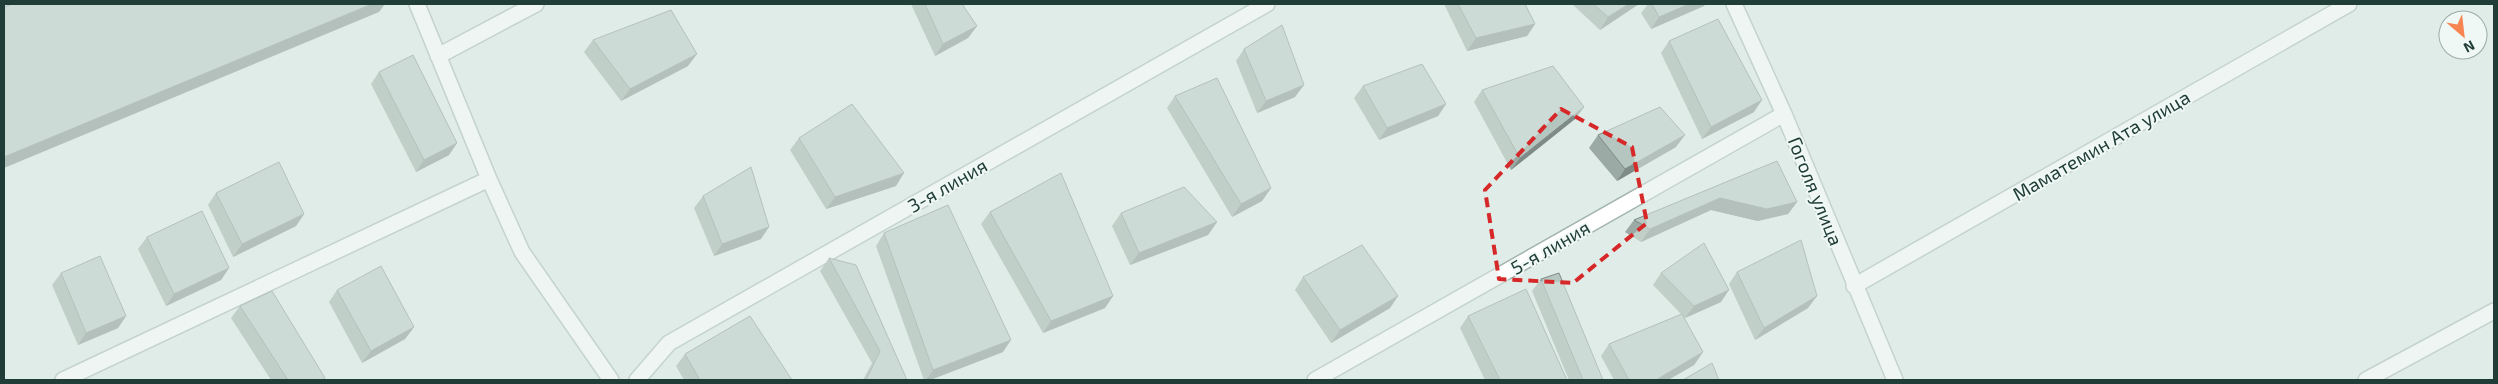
<svg xmlns="http://www.w3.org/2000/svg" width="2498" height="384" font-family="'Exo 2',sans-serif">
  <style>
    .lines { fill: none; stroke-linecap: round; stroke-linejoin: round }
    .minor-casing { stroke: #a3b4af; stroke-width: 18 }
    .minor { stroke: #fff; stroke-width: 15 }
    .wall { fill: #9caaa5 }
    .shaded-wall { fill: #7f8b86 }
    .building { fill: #b5c6c0; stroke: #7f8b86 }
    .marked { fill: none; stroke: #d62828; stroke-width: 4; stroke-dasharray: 10 6; stroke-linejoin: round }
    .labels { text-anchor: middle; dominant-baseline: central; stroke-width: 4; stroke-linejoin: round; paint-order: stroke }
    .street-label { font-size: 19px; fill: #203d37; stroke: #f0f8f5 }
  </style>
  <rect width="100%" height="100%" fill="#e0ece7"/>
  <g class="lines">
    <!-- minor casing -->
    <g class="minor-casing">
      <path id="minor" d="M417,4L489,179L522,252L611,380
        M1734,4L1784,114L1895,380
        M438,56L536,4
        M1854,286L2349,4
        M63,380L489,179
        M637,380L669,343L1267,4
        M1315,380L1784,114
        M2366,380L2494,311"/>
    </g>
    <!-- minor -->
    <use href="#minor" class="minor"/>
  </g>
  <!-- wall -->
  <path class="wall" d="M911,4H962L977,26L968,38L935,56Z
    M1444,4H1525L1535,24L1527,36L1467,51Z
    M1572,4H1639L1600,30Z
    M1648,4H1705L1704,6L1651,29L1641,13Z
    M593,40L688,66L621,101L584,52Z
    M1669,41L1754,112L1702,139L1661,53Z
    M1244,49L1295,97L1257,113L1236,61Z
    M379,72L457,143L449,155L416,172L371,84Z
    M1363,86L1446,104L1438,116L1379,140L1354,98Z
    M1482,90L1584,107L1575,119L1511,170L1474,102Z
    M1175,96L1271,188L1262,201L1232,217L1167,108Z
    M1598,135L1676,147L1617,181L1589,148Z
    M799,138L896,186L826,209L790,150Z
    M1777,161L1797,202L1788,214L1758,221L1711,210L1641,242L1625,232L1634,220Z
    M216,193L304,214L296,226L233,257L208,205Z
    M703,196L761,239L714,256L694,208Z
    M990,212L1113,296L1105,308L1043,333L981,224Z
    M1121,213L1217,222L1208,235L1130,265L1112,226Z
    M884,233L1003,352L930,380H924L876,246Z
    M147,237L229,268L221,280L166,306L138,249Z
    M829,258L907,380H863L872,363L820,271Z
    M1737,272L1808,308L1755,340L1729,284Z
    M61,273L126,316L118,328L78,345L52,285Z
    M1661,273L1721,302L1685,318L1682,315L1703,352L1694,365L1668,380H1614L1601,356L1609,344L1681,314L1653,285Z
    M1303,277L1398,296L1390,308L1331,343L1295,290Z
    M1541,279L1603,380H1569L1532,291Z
    M337,290L414,327L405,339L362,363L329,302Z
    M240,306L323,380H271L231,318Z
    M1468,316L1567,380H1485L1460,328Z
    M685,354L792,380H684L676,366Z"/>
  <!-- shaded-wall -->
  <path class="shaded-wall" d="M372,4H385L379,12L4,168V157Z
    M1629,4H1639L1600,30L1608,17Z
    M1689,4H1705L1704,6L1651,29L1659,17Z
    M1535,24L1527,36L1467,51L1476,38Z
    M977,26L968,38L935,56L943,44Z
    M697,54L688,66L621,101L630,89Z
    M1304,85L1295,97L1257,113L1266,101Z
    M1762,100L1754,112L1702,139L1711,127Z
    M1446,104L1438,116L1379,140L1387,128Z
    M1584,107L1575,119L1511,170L1520,158Z
    M1685,135L1676,147L1617,181L1625,169Z
    M457,143L449,155L416,172L424,160Z
    M904,173L896,186L826,209L835,197Z
    M1271,188L1262,201L1232,217L1241,204Z
    M1720,198L1797,202L1788,214L1758,221L1711,210L1641,242L1650,229Z
    M304,214L296,226L233,257L242,244Z
    M1217,222L1208,235L1130,265L1139,253Z
    M769,227L761,239L714,256L722,244Z
    M229,268L221,280L166,306L174,294Z
    M1729,290L1721,302L1685,318L1694,306Z
    M1113,296L1105,308L1043,333L1051,321Z
    M1398,296L1390,308L1331,343L1340,330Z
    M1817,296L1808,308L1755,340L1764,328Z
    M126,316L118,328L78,345L86,333Z
    M414,327L405,339L362,363L371,351Z
    M1011,340L1003,352L930,380H926L933,370Z
    M1703,352L1694,365L1668,380H1656Z"/>
  <!-- building -->
  <path class="building" d="M12,4H372L4,157V7Z
    M925,4H962L977,26L943,44Z
    M1458,4H1525L1535,24L1476,38Z
    M1593,4H1629L1608,17Z
    M1652,4H1689L1659,17Z
    M671,10L697,54L630,89L593,40Z
    M1718,19L1762,100L1711,127L1669,41Z
    M1282,25L1304,85L1266,101L1244,49Z
    M413,55L457,143L424,160L379,72Z
    M1422,64L1446,104L1387,128L1363,86Z
    M1553,66L1584,107L1520,158L1482,90Z
    M1217,78L1271,188L1241,204L1175,96Z
    M852,104L904,173L835,197L799,138Z
    M1660,107L1685,135L1625,169L1598,135Z
    M1777,161L1797,202L1767,209L1720,198L1650,229L1634,220Z
    M279,162L304,214L242,244L216,193Z
    M751,167L769,227L722,244L703,196Z
    M1061,173L1113,296L1051,321L990,212Z
    M1184,187L1217,222L1139,253L1121,213Z
    M948,205L1011,340L933,370L884,233Z
    M202,211L229,268L174,294L147,237Z
    M1801,240L1817,296L1764,328L1737,272Z
    M1704,243L1729,290L1694,306L1661,273Z
    M1362,245L1398,296L1340,330L1303,277Z
    M100,256L126,316L86,333L61,273Z
    M829,258L856,265L907,380H866L880,351Z
    M381,266L414,327L371,351L337,290Z
    M1559,273L1603,380H1583L1541,279Z
    M1526,289L1567,380H1500L1468,316Z
    M272,291L325,378L323,380H288L240,306Z
    M1682,314L1703,352L1656,380H1629L1609,344Z
    M750,316L792,380H700L685,354Z
    M1712,363L1719,380H1683Z"/>
  <!-- marked area -->
  <path d="M0 0H2498V384H0ZM1561,109L1632,147L1647,223L1573,283L1499,279L1485,190Z" fill="#e0ece7" fill-opacity=".55" fill-rule="evenodd"/>
  <path class="marked" d="M1561,109L1632,147L1647,223L1573,283L1499,279L1485,190Z"/>
  <g class="labels">
    <!-- street labels -->
    <g class="street-label">
      <text transform="translate(2101 145) rotate(-30)">Маматемин Ата улица</text>
      <text transform="translate(947 185) rotate(-30)">3-я линия</text>
      <text transform="translate(1816 191) rotate(68)">Гоголя улица</text>
      <text transform="translate(1550 247) rotate(-30)">5-я линия</text>
    </g>
  </g>
  <!-- border -->
  <rect width="2498" height="384" fill="none" stroke="#203d37" stroke-width="10"/>
  <!-- north arrow -->
  <g transform="translate(2463 35) rotate(152)"><circle r="24" fill="#f0f8f5" stroke="#9dada9"/>
  <path d="M0-4L9 19L0 12L-9 19Z" fill="#f78552"/>
  <text y="-8" font-size="14" font-weight="bold" text-anchor="middle" fill="#203d37">N</text>
  </g>
</svg>
